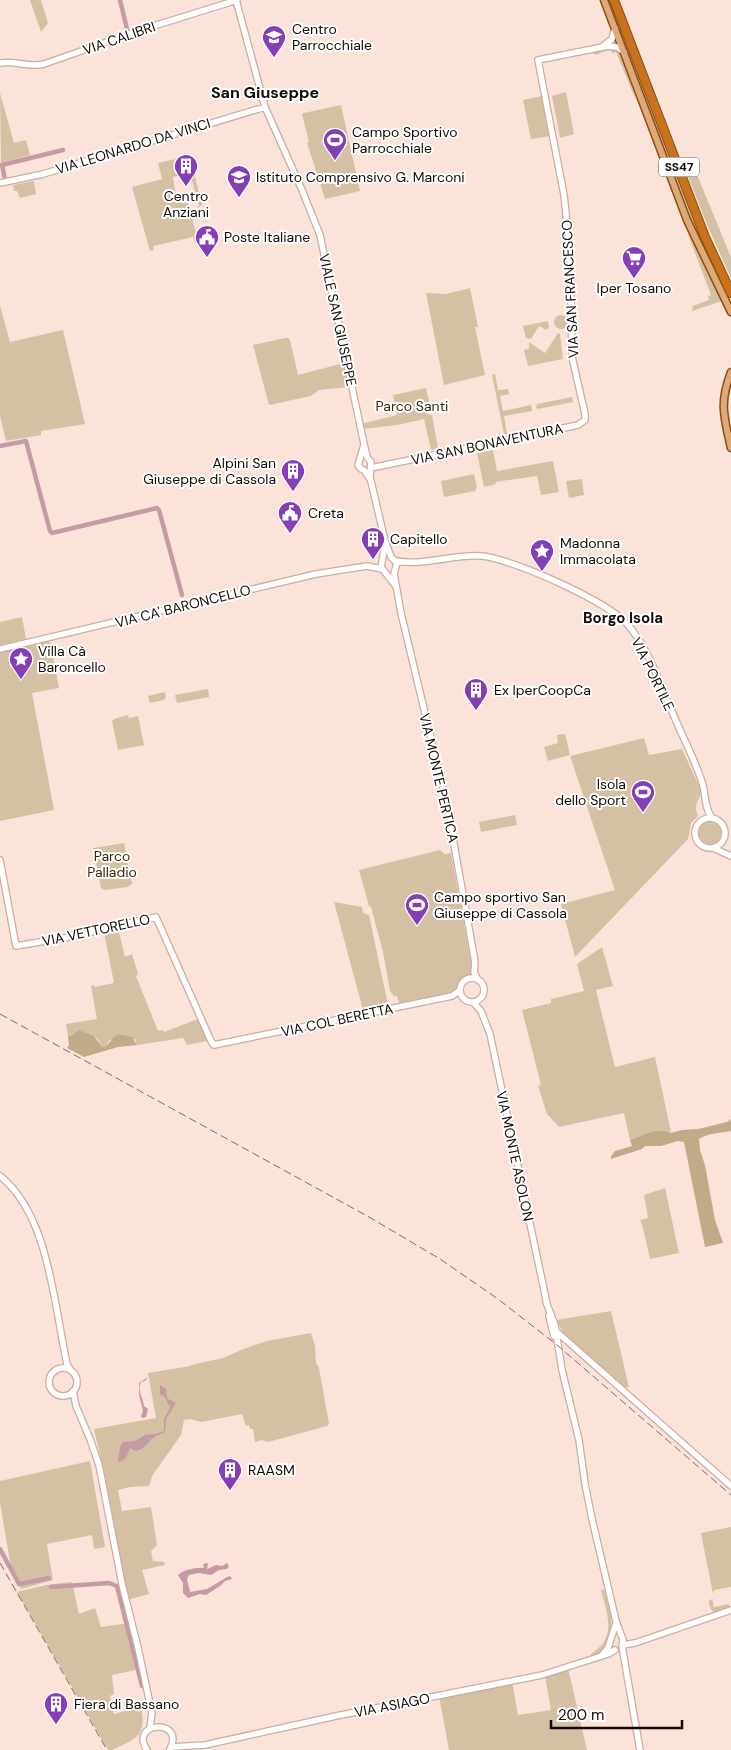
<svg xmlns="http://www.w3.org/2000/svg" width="731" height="1750" font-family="'DM Sans',sans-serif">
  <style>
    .green { fill: #d4c0a3 }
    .forest { fill: #c1aa88 }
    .water { fill: #c69aa4 }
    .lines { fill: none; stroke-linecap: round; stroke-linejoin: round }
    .canal { stroke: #c69aa4; stroke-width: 4.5 }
    .secondary-casing { stroke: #caaca2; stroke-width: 8 }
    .primary-casing { stroke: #894d14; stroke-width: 9 }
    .highway-casing { stroke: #894d14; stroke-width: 10 }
    .secondary { stroke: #fff; stroke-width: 5.5 }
    .primary { stroke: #dfaa77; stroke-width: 6 }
    .highway { stroke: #c9721c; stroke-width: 8 }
    .rail { stroke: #7e6d68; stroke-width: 1; stroke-dasharray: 8 4; stroke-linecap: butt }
    .labels { text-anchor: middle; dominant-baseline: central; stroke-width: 4; stroke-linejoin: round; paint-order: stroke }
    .shield { fill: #fff; stroke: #5a5351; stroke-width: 1 }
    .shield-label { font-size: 12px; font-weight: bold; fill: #130906 }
    .poi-label { font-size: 14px; fill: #130906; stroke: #fff; text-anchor: start }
    .street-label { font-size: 14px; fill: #130906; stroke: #fff }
    .park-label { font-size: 14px; fill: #3a280b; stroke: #fff }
    .neighbourhood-label { font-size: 15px; font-weight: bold; fill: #130906; stroke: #fff }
    .quarter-label { font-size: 16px; font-weight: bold; fill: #130906; stroke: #fff }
  </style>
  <rect width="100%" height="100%" fill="#fce3da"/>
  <!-- green -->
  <path class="green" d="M30,0H41L48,23L41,32Z
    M605,0H611C649,99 682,201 729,297L726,298L691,223Z
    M612,48L622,54L637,103L616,52L613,53L610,50L595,55L592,51Z
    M566,92L574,134L560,138L552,96Z
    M0,93L14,143L26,140L30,155L1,163Z
    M542,96L550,136L531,139L523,100Z
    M341,105L360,191L325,199L307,143L309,142L302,114L304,113Z
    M189,156L190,160L175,164L177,176L173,177L176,196L180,195L182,203L188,202L190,208H193V209L190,211L197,237L201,236V239L194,241L193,237L153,246L154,250L150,251L132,187L162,179L158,163Z
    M697,163L695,170L731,257V278L706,222L684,166Z
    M192,165L202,205L197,208L199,206L188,166Z
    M34,181L36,194L20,198L17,191H14L13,185Z
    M687,232L694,242L722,301L692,311L693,306L709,300L708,296L711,295Z
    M470,288L478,327H475L485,375L444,385L426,293L446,294Z
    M0,306L10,342L63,330L85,424L41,431V435L6,441L0,416Z
    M554 322a7 7 0 1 1 14 0a7 7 0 1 1-14 0Z
    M548,321L549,327L546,330L539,326L531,339L526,338L523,326Z
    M558,333L560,334L563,359L528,366L524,350L529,349V342L545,353Z
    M285,338H288L290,340L298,375L344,363L349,387L319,390L311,396L269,405L253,345Z
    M495,374L498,390L508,389L509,394L500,396L503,411L531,405L532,411L504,416L507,434H504L492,375Z
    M426,388L431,410L428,411L427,414L432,415L438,448L431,450L424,419L397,425L362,429L361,424L397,415L393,395Z
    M572,397L573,402L538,409L536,408L537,404Z
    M493,450L497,471L553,461L559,492L541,495L537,476L495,482L496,484L484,487L477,453Z
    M474,474L477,487L475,491L444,497L441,481Z
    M582,479L584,495L569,498L566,481Z
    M22,617L26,639L0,645V622Z
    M49,641L51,644L59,688L32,693L54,810L0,821V650Z
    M208,689L209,697L177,703L175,695Z
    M165,692L166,697L164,700L150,703L148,696Z
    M128,715L129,718L138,716L144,745L118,750L112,721L114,719Z
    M565,734L570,755L548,761L544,747L558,743L557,735Z
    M644,738L649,755L682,749L701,790C701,801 692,803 698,816L691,823L688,839L575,957L561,904L615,890L570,756Z
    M515,815L517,825L481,832L479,822Z
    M699 833a11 11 0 1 1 22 0a11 11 0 1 1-22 0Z
    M124,843L131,881L133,883L128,887L104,890L101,888L93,848Z
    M440,850L445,854L451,853L473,973L467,978V982L460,984L459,991L399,1003L397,996H394L390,991L383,952L371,907L369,906L359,870Z
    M334,902L362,907L363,913L369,915L388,1005L363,1010Z
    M107,931L110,934L119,932L125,957L132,954L138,974L136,976L158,1031L163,1030L164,1032L198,1019L207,1041L187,1045L183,1038L137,1045L135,1039L110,1040L105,1047H102L97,1038L79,1030L70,1036H68L66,1024L97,1019L91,986L94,985L95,987L114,983L104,932Z
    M602,947L613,986L596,990L615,1067L655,1057L671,1132C658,1127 643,1136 630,1140L624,1113L559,1127L547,1114L538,1086L541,1085L522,1010L551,1003V999L584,991L577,964Z
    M665,1188L679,1253L650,1259L643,1228L640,1220L648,1218L644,1195Z
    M611,1311L629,1387L623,1388L566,1337L556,1320Z
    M311,1333L315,1346L316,1363L319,1368L329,1424L327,1426L268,1442L262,1440L255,1442L253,1429H250L249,1425L246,1426L242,1414L201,1422L190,1419L184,1420L181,1435L152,1476L149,1486L130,1487L118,1490L122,1511L151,1507L157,1545L151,1551L153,1561L164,1562L165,1565L142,1570L149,1594L127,1600L119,1564L107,1485L94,1429L156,1418L148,1373L191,1366V1365L223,1358L241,1350L267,1341Z
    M90,1461L105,1547L94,1549L92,1535L47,1544L53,1580L21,1589L12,1573L0,1503V1481Z
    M731,1527V1587L714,1590L713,1594L701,1533Z
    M72,1582L79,1614L95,1608L101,1627L129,1623L141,1669L112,1675L114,1694L110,1696L114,1714L141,1707C147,1737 136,1738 112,1750H108L17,1592L46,1585Z
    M604,1589C608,1607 616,1621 608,1639C602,1652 604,1651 589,1657C592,1652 599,1649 603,1643C614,1628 605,1606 601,1590Z
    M712,1599L714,1607L729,1604L730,1608L714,1612C710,1610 709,1605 709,1601Z
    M568,1668L587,1750H449L439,1696L512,1681L518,1715L551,1710L545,1676Z"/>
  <!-- forest -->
  <path class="forest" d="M79,1030L94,1036L102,1047H105C118,1035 111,1032 132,1037L137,1045L118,1047L84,1057L67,1048L69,1045L68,1036H70Z
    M731,1119V1131C721,1133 708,1133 699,1139L700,1150L705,1165L715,1220L723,1243L705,1247L684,1142L678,1141L661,1146H645L642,1149L611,1159V1156L615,1151L632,1146L630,1140C643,1136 658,1126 671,1133L682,1130L698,1129L727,1122Z"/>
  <!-- water -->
  <path class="water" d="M148,1377L145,1381L141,1382C137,1391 143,1397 144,1406L148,1409L146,1417L142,1418L141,1416L143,1411L139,1395V1383Z
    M160,1385L166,1389C166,1402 169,1398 176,1403L166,1419L165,1432C161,1434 156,1435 153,1438C146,1444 146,1448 136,1451L130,1448L126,1458L118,1463L120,1447L123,1442L135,1441L145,1435L156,1434L164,1431V1419L170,1408L165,1397L160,1394Z
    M208,1563L207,1569L216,1565L222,1566L227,1563L229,1566L227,1569L219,1570L211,1575L199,1573L189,1575L187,1579L190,1592L207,1589L227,1577L230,1576L232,1579L225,1581L220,1586L206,1595L200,1594L188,1598L183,1593V1583L178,1575C183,1570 196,1567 204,1568L203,1564Z"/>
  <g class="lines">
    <!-- canal -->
    <path class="canal" d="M120,0L127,29
      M5,179L2,165L63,150
      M0,446L26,441L50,531L52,533L157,508L159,510L182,595
      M0,1549L19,1584L49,1578
      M51,1587L109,1583L117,1586L142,1686"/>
    <!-- secondary casing -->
    <g class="secondary-casing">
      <path id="secondary" d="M236,0L265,107L302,190L320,235L364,444L367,457L371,462L370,477L385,541L391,557L397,563L394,574L401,613L447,805L475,962L474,972L478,980
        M603,46L612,39L615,28
        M0,63C15,60 28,68 44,64L144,29L237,0
        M0,183L43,174L265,107
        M364,445L358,465L361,469L364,470L370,479
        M371,468L578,425L585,420V414L572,357L570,251L564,195L538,60L608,46L617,47L624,52
        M385,545L381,567L395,585
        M396,561C425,566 453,554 482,556C513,559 609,602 628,625C650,651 660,685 674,716C683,738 695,760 702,782C706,794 704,808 712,818
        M0,649L316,574L367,566L382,569
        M695 833a15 15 0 1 1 30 0a15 15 0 1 1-30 0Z
        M713,848L731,856
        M0,860L16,946L69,937L156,917L211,1041L214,1045L452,996L460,990
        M460 990a12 12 0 1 1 24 0a12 12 0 1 1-24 0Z
        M473,1002L481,1011L490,1034L547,1304
        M0,1176C49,1215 54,1305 67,1364L71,1371
        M546,1302L555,1325L562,1370L579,1440L585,1484L592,1519L616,1621L623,1640L622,1646L640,1750
        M549,1316L554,1336
        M557,1332L731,1486
        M49 1382a14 14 0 1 1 28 0a14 14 0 1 1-28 0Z
        M73,1391L76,1406L90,1439L99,1465L122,1584L138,1648L152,1713L150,1728
        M623,1645L635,1643L731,1610
        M602,1655L608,1648L616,1623
        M171,1747L205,1745L336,1716L542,1675L608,1654L615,1650
        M147,1750C128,1721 186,1718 170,1749"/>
    </g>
    <!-- primary casing -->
    <g class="primary-casing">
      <path id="primary" d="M604,0L687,220L731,312
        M731,372C719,403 724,417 731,448"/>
    </g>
    <!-- highway casing -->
    <g class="highway-casing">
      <path id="highway" d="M614,0L705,237L731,293"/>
    </g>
    <!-- secondary -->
    <use href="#secondary" class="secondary"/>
    <!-- primary -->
    <use href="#primary" class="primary"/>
    <!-- highway -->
    <use href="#highway" class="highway"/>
    <!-- rail -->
    <path class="rail" d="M0,1014L369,1217L440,1259L498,1299L557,1345L731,1495
      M0,1563L107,1750"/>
  </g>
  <!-- icons -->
  <defs>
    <g id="school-pin" transform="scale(1.25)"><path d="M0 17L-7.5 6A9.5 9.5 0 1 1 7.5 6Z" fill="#833fb3" stroke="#fff"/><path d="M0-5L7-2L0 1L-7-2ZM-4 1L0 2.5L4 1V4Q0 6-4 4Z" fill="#fff"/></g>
    <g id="stadium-pin" transform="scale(1.25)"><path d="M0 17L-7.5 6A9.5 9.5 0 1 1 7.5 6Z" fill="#833fb3" stroke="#fff"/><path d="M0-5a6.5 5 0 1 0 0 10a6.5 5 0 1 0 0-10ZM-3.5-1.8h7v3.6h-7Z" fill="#fff"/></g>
    <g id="building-pin" transform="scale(1.25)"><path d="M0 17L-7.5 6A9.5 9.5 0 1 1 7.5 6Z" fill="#833fb3" stroke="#fff"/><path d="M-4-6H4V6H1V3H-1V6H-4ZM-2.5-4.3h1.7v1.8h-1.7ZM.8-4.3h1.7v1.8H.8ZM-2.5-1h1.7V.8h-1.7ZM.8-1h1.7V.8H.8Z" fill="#fff"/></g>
    <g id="civic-pin" transform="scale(1.25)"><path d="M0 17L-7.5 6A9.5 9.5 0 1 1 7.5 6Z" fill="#833fb3" stroke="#fff"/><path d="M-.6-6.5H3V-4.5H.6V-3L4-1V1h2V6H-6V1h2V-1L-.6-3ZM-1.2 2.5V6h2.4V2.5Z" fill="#fff"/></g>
    <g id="supermarket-pin" transform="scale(1.25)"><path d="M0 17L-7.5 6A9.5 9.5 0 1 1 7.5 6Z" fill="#833fb3" stroke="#fff"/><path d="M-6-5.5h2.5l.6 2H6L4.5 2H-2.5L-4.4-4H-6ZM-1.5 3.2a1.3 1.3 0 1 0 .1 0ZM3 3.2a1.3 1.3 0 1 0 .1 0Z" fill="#fff"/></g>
    <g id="sight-pin" transform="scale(1.25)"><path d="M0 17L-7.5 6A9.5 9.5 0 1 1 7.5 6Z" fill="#833fb3" stroke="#fff"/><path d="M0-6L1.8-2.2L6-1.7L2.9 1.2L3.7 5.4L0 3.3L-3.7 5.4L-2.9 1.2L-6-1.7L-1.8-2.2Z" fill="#fff"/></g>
  </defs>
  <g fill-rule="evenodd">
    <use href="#school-pin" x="274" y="37"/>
    <use href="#stadium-pin" x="335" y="140"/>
    <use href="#building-pin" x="186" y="166"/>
    <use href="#school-pin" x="239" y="177"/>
    <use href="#civic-pin" x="207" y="237"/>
    <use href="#supermarket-pin" x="634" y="258"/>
    <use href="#building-pin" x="293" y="471"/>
    <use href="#civic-pin" x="290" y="513"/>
    <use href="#building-pin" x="373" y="539"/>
    <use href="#sight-pin" x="542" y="551"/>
    <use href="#sight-pin" x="21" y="659"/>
    <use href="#building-pin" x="476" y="690"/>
    <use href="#stadium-pin" x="643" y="792"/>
    <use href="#stadium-pin" x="417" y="905"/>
    <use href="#building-pin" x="230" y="1470"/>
    <use href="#building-pin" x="56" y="1704"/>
  </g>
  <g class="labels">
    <!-- shield labels -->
    <rect class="shield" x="659" y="157.5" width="40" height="19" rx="4"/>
    <g class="shield-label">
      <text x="679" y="167">SS47</text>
    </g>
    <!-- poi labels -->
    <g class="poi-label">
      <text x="292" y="29">Centro<tspan x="292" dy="16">Parrocchiale</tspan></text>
      <text x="352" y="132">Campo Sportivo<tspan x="352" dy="16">Parrocchiale</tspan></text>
      <text x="256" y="177">Istituto Comprensivo G. Marconi</text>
      <text x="186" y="196" text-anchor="middle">Centro<tspan x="186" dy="16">Anziani</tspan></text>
      <text x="224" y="237">Poste Italiane</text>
      <text x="634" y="288" text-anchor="middle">Iper Tosano</text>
      <text x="276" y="463" text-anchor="end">Alpini San<tspan x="276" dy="16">Giuseppe di Cassola</tspan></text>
      <text x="308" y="513">Creta</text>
      <text x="390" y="539">Capitello</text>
      <text x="560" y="543">Madonna<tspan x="560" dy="16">Immacolata</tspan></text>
      <text x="38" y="651">Villa Cà<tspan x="38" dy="16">Baroncello</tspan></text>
      <text x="494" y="690">Ex IperCoopCa</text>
      <text x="626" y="784" text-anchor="end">Isola<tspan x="626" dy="16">dello Sport</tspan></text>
      <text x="434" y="897">Campo sportivo San<tspan x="434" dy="16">Giuseppe di Cassola</tspan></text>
      <text x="248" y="1470">RAASM</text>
      <text x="74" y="1704">Fiera di Bassano</text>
    </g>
    <!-- street labels -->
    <g class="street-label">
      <text transform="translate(119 38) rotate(-19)">VIA CALIBRI</text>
      <text transform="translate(133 146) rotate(-17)">VIA LEONARDO DA VINCI</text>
      <text transform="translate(570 289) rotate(-93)">VIA SAN FRANCESCO</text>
      <text transform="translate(338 320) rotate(78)">VIALE SAN GIUSEPPE</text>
      <text transform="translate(487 444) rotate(-12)">VIA SAN BONAVENTURA</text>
      <text transform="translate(183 606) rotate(-14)">VIA CA' BARONCELLO</text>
      <text transform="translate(653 674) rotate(64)">VIA PORTILE</text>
      <text transform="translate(439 778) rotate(77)">VIA MONTE PERTICA</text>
      <text transform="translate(96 930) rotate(-12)">VIA VETTORELLO</text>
      <text transform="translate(337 1020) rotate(-12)">VIA COL BERETTA</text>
      <text transform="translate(515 1156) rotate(78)">VIA MONTE ASOLON</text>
      <text transform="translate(392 1705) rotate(-11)">VIA ASIAGO</text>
    </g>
    <!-- park labels -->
    <g class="park-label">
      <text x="412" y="406">Parco Santi</text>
      <text x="112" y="856">Parco<tspan x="112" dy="16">Palladio</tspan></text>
    </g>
    <!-- neighbourhood labels -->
    <g class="neighbourhood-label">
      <text x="623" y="618">Borgo Isola</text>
    </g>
    <!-- quarter labels -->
    <g class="quarter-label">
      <text x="265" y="92">San Giuseppe</text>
    </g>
  </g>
  <!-- scale -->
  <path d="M551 1720v8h131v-8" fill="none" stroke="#130906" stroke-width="2.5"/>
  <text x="558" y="1720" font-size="15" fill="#130906" stroke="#ffffff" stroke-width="4" paint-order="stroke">200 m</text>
</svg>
